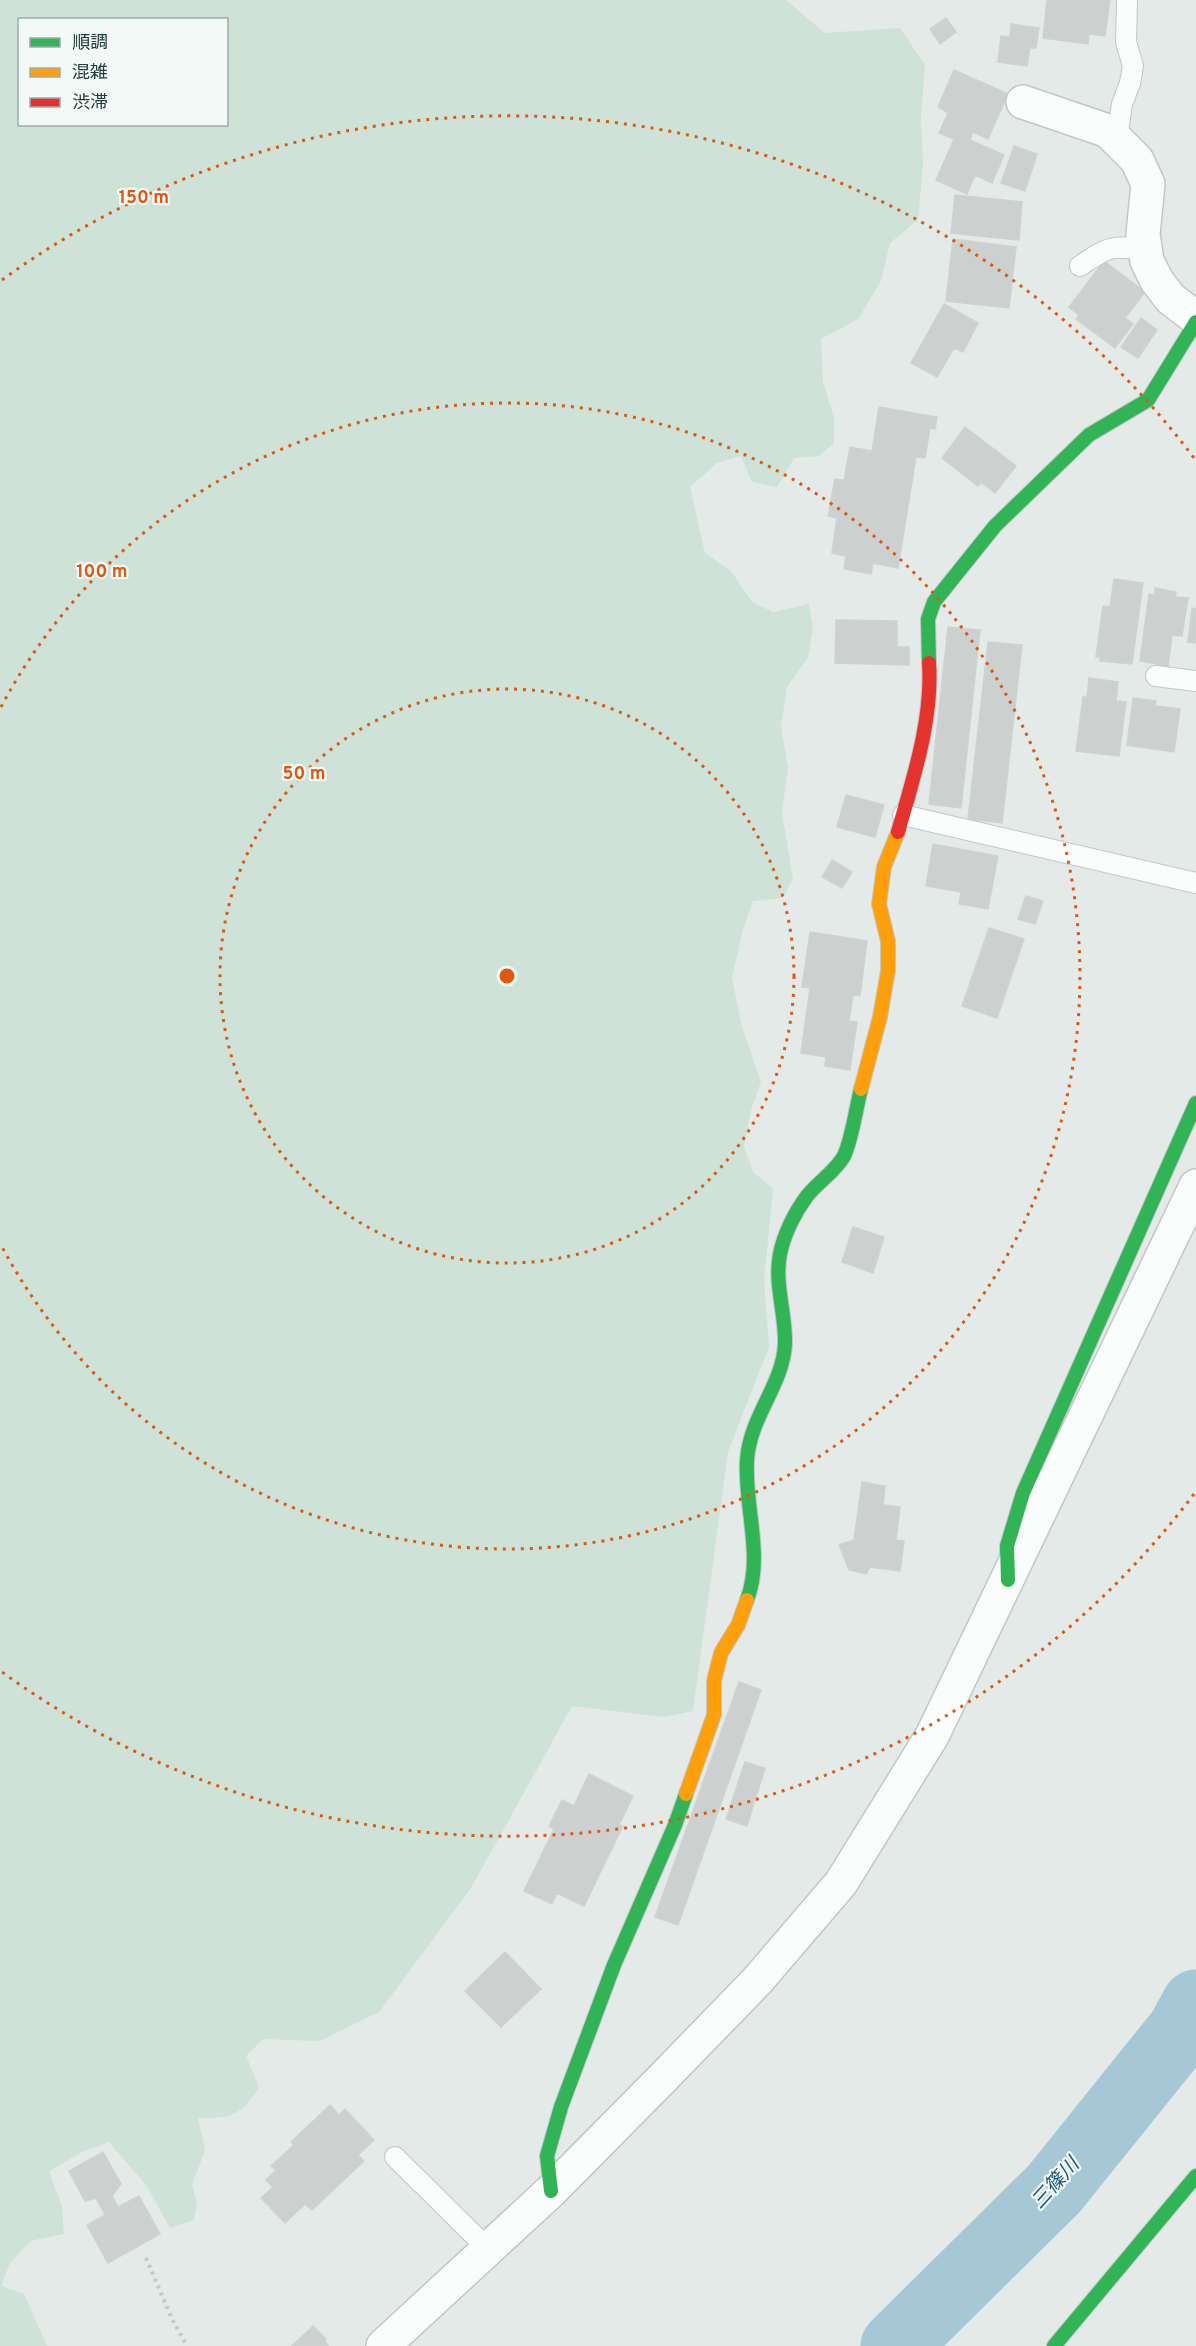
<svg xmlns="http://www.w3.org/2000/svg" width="1196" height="2346" font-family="Overpass,'Noto Sans JP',sans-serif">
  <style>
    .green { fill: #cee2d8; fill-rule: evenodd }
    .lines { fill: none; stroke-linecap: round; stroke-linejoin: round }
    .river { stroke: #a6c8d6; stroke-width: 69 }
    .building { fill: #ccd1d0; stroke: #cdd3d1; stroke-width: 1.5 }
    .lane-casing { stroke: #c1c7c5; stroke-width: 22 }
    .street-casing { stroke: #c1c7c5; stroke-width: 36 }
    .fast-casing { stroke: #c0c7c5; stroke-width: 16 }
    .slow-casing { stroke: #c0c7c5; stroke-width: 16 }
    .jam-casing { stroke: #c0c7c5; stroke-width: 16 }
    .path { stroke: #c1cac9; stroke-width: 4; stroke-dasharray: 3 4.5; stroke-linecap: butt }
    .lane { stroke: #fbfcfc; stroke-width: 20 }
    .street { stroke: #fbfcfc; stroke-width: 33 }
    .fast { stroke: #30b455; stroke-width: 14 }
    .slow { stroke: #ff9f0a; stroke-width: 14 }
    .jam { stroke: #e5322d; stroke-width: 14 }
    .ring { fill: none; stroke: #de580e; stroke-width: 3; stroke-dasharray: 3 6 }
    .labels { text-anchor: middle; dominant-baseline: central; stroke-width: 4.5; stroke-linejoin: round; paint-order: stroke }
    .water-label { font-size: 20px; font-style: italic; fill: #1f5876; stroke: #f3f9f7 }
    .centre { fill: #de580e; stroke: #f3f9f7; stroke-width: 3 }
    .ring-label { font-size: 18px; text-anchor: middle; font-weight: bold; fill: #de580e; stroke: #f3f9f7; stroke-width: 4.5; stroke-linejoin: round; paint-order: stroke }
  </style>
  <rect width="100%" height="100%" fill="#e4eae8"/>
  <!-- green -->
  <path class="green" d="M0,0H786L825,33L900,28L925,65L921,118L923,164L918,220L890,243L881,281L858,319L821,339L823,382L834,418V443L819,456L794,458L777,487L752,482L741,456L717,463L690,487L705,553L731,571L752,602L773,612L809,604L813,628L808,657L787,687L781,726L788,768L782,813L793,879L783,898L753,901L743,929L732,978L742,1027L761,1082L751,1110L744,1147L753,1172L773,1189L764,1281L769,1347L728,1452L693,1711L664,1717L572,1706L471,1888L379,2012L320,2041L263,2039L246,2056L259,2087C241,2116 232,2118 198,2118L205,2150L192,2185L197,2203L194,2220L170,2228L146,2185L109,2142L82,2152L49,2171L62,2207L64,2234L30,2241L9,2265L1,2286L24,2294L47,2346H0ZM20,20H226V124H20Z"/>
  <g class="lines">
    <!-- river -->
    <path class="river" d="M895,2346L1054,2189L1181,2031L1196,2004"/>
  </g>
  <!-- building -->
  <path class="building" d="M1047,0H1110L1105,36L1089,34L1088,44L1043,38Z
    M946,18L956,32L940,44L930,29Z
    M1011,24L1039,28L1036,48H1030L1027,66L998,62L1001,36L1010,37Z
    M954,70L1008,94L988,139L973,132L970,140L1004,155L992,183L975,175L967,194L936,180L954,139L939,133L948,113L938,107Z
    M1014,146L1037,154L1025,191L1001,183Z
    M955,195L1022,202L1019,240L951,233Z
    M953,239L1016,247L1009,308L946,301Z
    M1104,261L1145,292L1125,318L1133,324L1115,348L1076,319L1079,315L1069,307Z
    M944,304L978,323L963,352L954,348L937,377L911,363Z
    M1141,318L1157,330L1138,358L1121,347Z
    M879,407L937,417L935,429L930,428L925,458L916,457L898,568L873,563L871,574L844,569L846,556L832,553L837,518L828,516L835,479L844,480L850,447L872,451Z
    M965,427L1016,466L995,493L981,482L978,486L942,458Z
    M1114,579L1143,583L1132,664L1100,661L1101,657H1096L1103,606L1110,607Z
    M1155,588L1176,592L1175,597L1188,598L1182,636L1172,635L1168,666L1140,661L1149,594L1155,595Z
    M1192,608L1196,609V643L1188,642Z
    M836,620L897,621V647H909V665L835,663Z
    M948,627L980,630L961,808L929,804Z
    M988,642L1022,645L1002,823L968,819Z
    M1089,678L1118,682L1116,701L1126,702L1119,756L1076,751L1083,697H1087Z
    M1133,698L1156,701L1155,706L1180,709L1174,752L1127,745Z
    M846,795L884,805L875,837L837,827Z
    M933,844L998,856L988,909L959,904L961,892L926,886Z
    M832,860L852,872L842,888L822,877Z
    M1026,896L1043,901L1035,924L1018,919Z
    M989,928L1024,939L997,1018L962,1006Z
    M810,932L867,941L860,996L853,995L849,1021L857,1022L850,1070L825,1066L826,1057L801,1053L810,988L802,987Z
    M853,1227L884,1237L873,1273L842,1262Z
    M862,1482L885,1486L883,1505L900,1507L896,1540L904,1541L900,1571L870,1567L866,1574L849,1570L839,1545L854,1540Z
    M739,1682L761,1690L678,1925L655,1917Z
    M745,1762L765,1768L747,1826L726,1819Z
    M589,1774L633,1796L619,1825L623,1826L584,1906L557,1893L552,1904L524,1891L554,1829L549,1826L562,1800L574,1806Z
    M505,1952L541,1989L501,2027L465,1991Z
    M330,2105L339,2115L345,2109L374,2140L358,2155L364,2161L312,2210L305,2204L285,2223L261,2198L273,2187L266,2180L276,2170L271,2166L294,2145L291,2142Z
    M103,2152L121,2184L112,2196L118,2207L139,2196L160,2234L108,2263L87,2225L105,2215L96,2198L85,2201L69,2171Z
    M313,2326L326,2339L325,2341L328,2346H292Z"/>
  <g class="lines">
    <!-- lane casing -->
    <g class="lane-casing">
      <path id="lane" d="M1117,139L1122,104L1130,83L1133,66L1126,42L1127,0
        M1080,266C1109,246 1112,245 1146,250
        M1156,676L1196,681
        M903,815L1196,883
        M395,2157L487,2248"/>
    </g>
    <!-- street casing -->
    <g class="street-casing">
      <path id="street" d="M1023,102L1108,131L1137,160L1148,184L1143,234L1147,261L1157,281L1171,299L1196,318
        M383,2346L551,2191L657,2084L757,1981L841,1883L932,1736L1196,1186"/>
    </g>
    <!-- fast casing -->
    <g class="fast-casing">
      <path id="fast" d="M929,663L928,619L934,602L995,526L1089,435L1148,400L1196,322
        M1008,1580L1007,1546L1023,1493L1196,1103
        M747,1600C764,1555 744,1507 747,1460C750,1416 783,1385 785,1344C786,1314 774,1284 780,1254C784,1234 795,1212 807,1196C818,1182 835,1172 844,1156C852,1139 856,1108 861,1089
        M551,2191L547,2156L561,2107L614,1965L675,1825L686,1794
        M1054,2346L1196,2176"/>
    </g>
    <!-- slow casing -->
    <g class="slow-casing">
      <path id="slow" d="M861,1089L880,1017L888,971V941L879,904L884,867L898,832
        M686,1794L714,1715V1681L721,1653L738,1625L747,1600"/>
    </g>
    <!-- jam casing -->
    <g class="jam-casing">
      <path id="jam" d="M898,832C913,779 933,719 929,663"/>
    </g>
    <!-- path -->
    <path class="path" d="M146,2258L172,2319L187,2346"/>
    <!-- lane -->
    <use href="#lane" class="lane"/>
    <!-- street -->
    <use href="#street" class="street"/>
    <!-- fast -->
    <use href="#fast" class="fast"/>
    <!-- slow -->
    <use href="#slow" class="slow"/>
    <!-- jam -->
    <use href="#jam" class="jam"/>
  </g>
  <!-- distance rings -->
  <g class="ring">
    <circle cx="507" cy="976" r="287"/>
    <path d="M1 707A573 573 0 1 1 1 1245"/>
    <path d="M1194 1494A860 860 0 0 1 2 1672M2 280A860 860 0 0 1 1194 458"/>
  </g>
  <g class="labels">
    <!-- water labels -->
    <g class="water-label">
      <text transform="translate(1056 2184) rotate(-48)">三篠川</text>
    </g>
  </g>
  <circle cx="507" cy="976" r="9" class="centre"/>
  <g class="ring-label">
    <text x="144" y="203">150 m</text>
    <text x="102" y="577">100 m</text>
    <text x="304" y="779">50 m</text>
  </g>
  <!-- legend -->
  <rect x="18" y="18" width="210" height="108" fill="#f3f9f7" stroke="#a0adab" stroke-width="1.5"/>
  <rect x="30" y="38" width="30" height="9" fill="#30b455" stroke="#a0adab" stroke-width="1.5"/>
  <text x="72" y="48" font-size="18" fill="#233c3a">順調</text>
  <rect x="30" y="68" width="30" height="9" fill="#ff9f0a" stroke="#a0adab" stroke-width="1.5"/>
  <text x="72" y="78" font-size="18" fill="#233c3a">混雑</text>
  <rect x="30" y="98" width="30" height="9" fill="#e5322d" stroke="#a0adab" stroke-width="1.5"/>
  <text x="72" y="108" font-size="18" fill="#233c3a">渋滞</text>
</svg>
